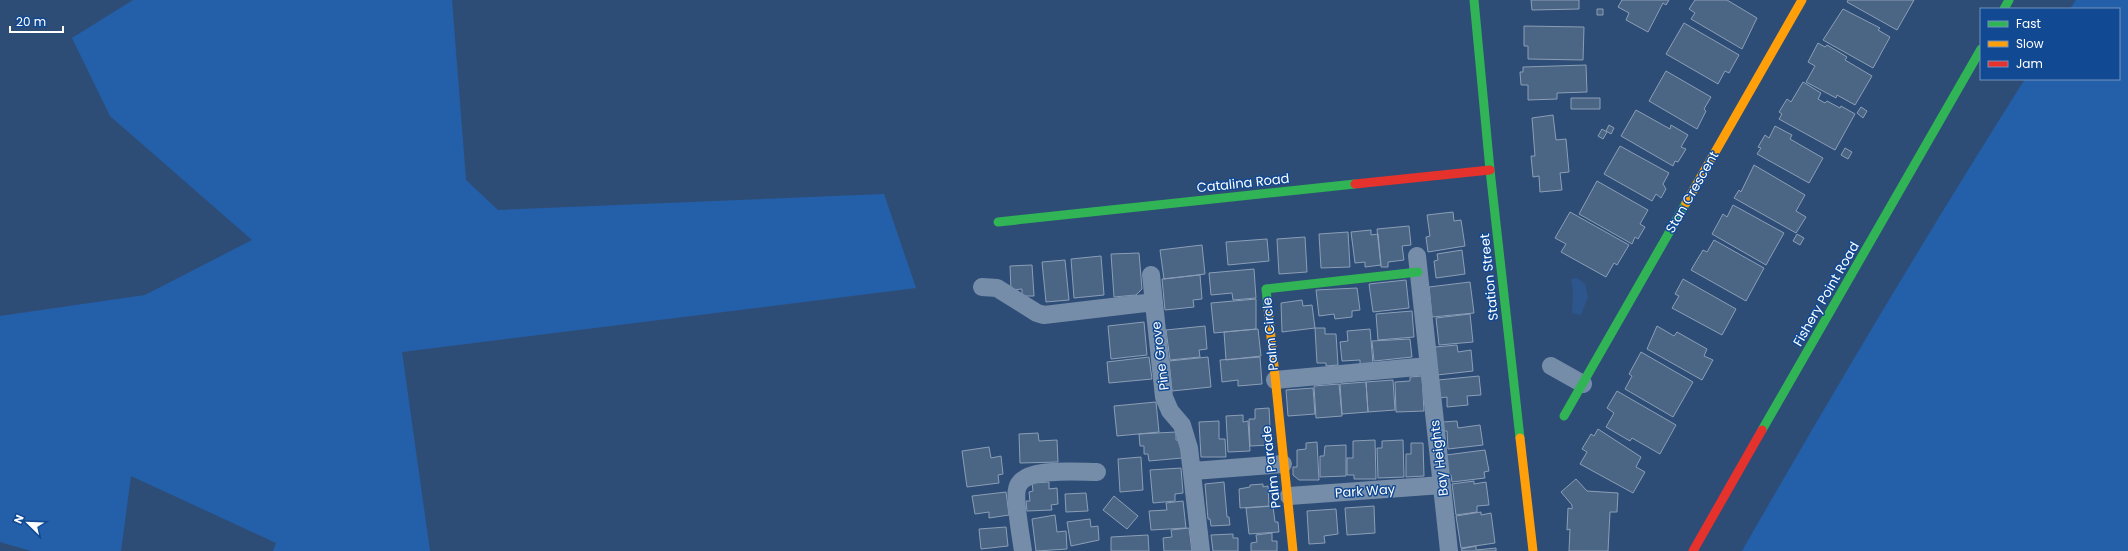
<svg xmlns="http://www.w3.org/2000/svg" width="2128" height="551" font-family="Poppins,sans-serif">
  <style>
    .green { fill: #2460aa }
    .water { fill: #2d568c }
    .building { fill: #4b6585; stroke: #8b9eb6 }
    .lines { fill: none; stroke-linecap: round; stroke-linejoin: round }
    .street { stroke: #768da9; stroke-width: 18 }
    .fast { stroke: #30b455; stroke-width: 9 }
    .slow { stroke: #ff9f0a; stroke-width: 9 }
    .jam { stroke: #e5322d; stroke-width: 9 }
    .labels { text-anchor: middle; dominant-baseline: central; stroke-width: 3; stroke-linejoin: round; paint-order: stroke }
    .street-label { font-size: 13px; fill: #fff; stroke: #114993 }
  </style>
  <rect width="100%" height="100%" fill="#2e4d76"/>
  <!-- green -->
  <path class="green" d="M133,0H452L466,180L498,210L884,194L916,288L402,352L430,551H273L276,543L131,476L121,551H31L0,542V316L145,295L252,240L110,116L72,38Z
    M2076,0H2128V551H1742C1833,392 1927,234 2025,79H2119V9H2070Z"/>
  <!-- water -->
  <path class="water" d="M1577,278L1585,284L1588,297L1581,315L1572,313L1573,291L1571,279Z"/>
  <!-- building -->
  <path class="building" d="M1531,0H1579V9L1532,10Z
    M1622,0H1669L1666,5L1663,3L1648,32L1626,20L1629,13L1618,7Z
    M1695,0H1727L1757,18L1742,49L1691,19L1695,13L1689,9Z
    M1848,0H1914L1897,30L1847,2Z
    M1597,9H1603V15H1597Z
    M1843,9L1880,28L1878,30L1890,37L1873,68L1823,40Z
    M1684,23L1739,55L1729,73L1725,71L1718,84L1666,54Z
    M1524,26L1584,27L1583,60L1528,59V46H1524Z
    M1818,43L1825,47L1827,45L1847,57L1845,60L1872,76L1855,105L1837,95L1836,98L1806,82L1815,66L1808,62Z
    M1586,65L1587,92L1557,93V99L1528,100V85H1521L1520,72H1523V67Z
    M1666,71L1711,97L1704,109L1706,111L1697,129L1649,101Z
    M1803,82L1821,93L1818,99L1825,103L1827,101L1840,108L1841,106L1855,114L1835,150L1779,119L1782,114L1779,112L1787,99L1791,102Z
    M1571,98H1600V109H1571Z
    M1861,107L1867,111L1863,118L1857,113Z
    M1636,110L1670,129L1671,125L1688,135L1681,147L1686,149L1678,162L1675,161L1673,166L1621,136Z
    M1553,115L1556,140L1566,139L1569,172L1560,173L1562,190L1540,192L1539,176L1533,177L1531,156H1535L1532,118Z
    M1609,125L1614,128L1611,134L1606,131Z
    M1775,126L1792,135L1790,139L1823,158L1809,183L1757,154L1761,148L1758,147L1765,135L1769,138Z
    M1602,129L1607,132L1603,139L1598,136Z
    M1620,146L1669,173L1663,184L1666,189L1661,198L1656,194L1652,201L1604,174Z
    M1845,148L1852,152L1848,159L1841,155Z
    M1754,165L1805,195L1796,211L1806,217L1796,233L1734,198L1739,190L1741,192Z
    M1597,181L1648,210L1640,224L1645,227L1638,239L1635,237L1632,244L1579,214Z
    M1733,205L1784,233L1766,265L1712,234L1723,214L1727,217Z
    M1453,212L1454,221L1461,220L1465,246L1428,252L1426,237L1430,236L1427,215Z
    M1570,212L1629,245L1617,265L1614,263L1606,277L1561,252L1566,244L1555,238Z
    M1409,226L1411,245L1402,246L1404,260L1388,262V267H1381L1377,229Z
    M1371,230V235L1378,234L1381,265L1365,267V262L1355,263L1351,232Z
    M1348,232L1350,267L1321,268L1319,234Z
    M1797,234L1804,238L1800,245L1793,241Z
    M1305,237L1307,272L1279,274L1277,239Z
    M1267,239L1269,261L1228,265L1226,242Z
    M1714,240L1764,268L1746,301L1691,270L1703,250L1707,252Z
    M1202,245L1205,274L1164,279L1160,250Z
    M1462,250L1465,274L1436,278L1434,261L1438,260L1437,254Z
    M1139,253L1142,289L1136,295L1114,297L1111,254Z
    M1101,256L1104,295L1074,298L1071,259Z
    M1065,260L1069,300L1046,302L1042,262Z
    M1032,265L1034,296H1022V289L1011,290L1010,266Z
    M1254,269L1256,298L1233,300L1232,293L1211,295L1209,273Z
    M1200,275L1202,299L1193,300L1194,307L1165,310L1162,279Z
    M1683,279L1736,309L1722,335L1672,308L1679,296L1675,294Z
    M1406,280L1409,308L1373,312L1369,284Z
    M1470,282L1474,313L1432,317L1429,287Z
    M1357,288L1360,310L1352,311V317L1335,319L1334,314L1319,316L1316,290Z
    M1256,299V329L1214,333L1211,303Z
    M1302,300L1303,306L1312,305L1315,328L1282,332L1281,303Z
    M1412,311L1414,337L1378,340L1376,314Z
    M1470,314L1473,342L1439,345L1436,318Z
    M1144,322L1147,355L1111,359L1108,326Z
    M1205,326L1207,349L1199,350L1200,357L1170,360L1166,330Z
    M1657,326L1674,336L1677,332L1707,349L1704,356L1713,360L1702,380L1647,349Z
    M1315,328H1325V334H1336L1338,365L1326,366V363H1317Z
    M1258,329L1261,356L1226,360L1224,332Z
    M1370,329L1373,364L1360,365V360L1342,361L1340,342L1348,341L1347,331Z
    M1410,339L1412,357L1374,361L1372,341Z
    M1457,345L1458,352L1471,350L1473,371L1437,375L1435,347Z
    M1641,352L1693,382L1673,417L1625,389L1632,376L1629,374Z
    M1149,357L1152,379L1109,383L1107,362Z
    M1208,357L1211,387L1172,391L1169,361Z
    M1260,357L1262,384L1238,386V380L1222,382L1220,360Z
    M1422,376L1424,411L1396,412L1395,382L1410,381V377Z
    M1479,376L1481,395L1467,396L1468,405L1447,407V397L1439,398L1438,380Z
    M1393,380L1395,410L1368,412L1366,382Z
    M1366,382L1368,412L1342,414L1340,384Z
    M1339,384L1342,416L1316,418L1314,386Z
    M1313,388L1315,414L1288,416L1286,390Z
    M1617,391L1676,425L1660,454L1632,438L1630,441L1606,427L1614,413L1607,408Z
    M1156,402L1159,432L1117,436L1114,406Z
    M1269,408L1271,445L1250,446L1249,419H1255V409Z
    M1243,415V422L1248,421L1250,451L1228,452L1226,416Z
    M1219,421V439H1225L1226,457H1201L1199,422Z
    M1457,421L1458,428L1480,425L1483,445L1448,449L1447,431H1444L1443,422Z
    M1598,429L1641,457L1636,467L1645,472L1633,493L1580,464L1587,452L1582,449L1591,434L1594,436Z
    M1176,432V440H1180L1182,458L1149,461L1148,454H1144V446H1140L1139,434Z
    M1038,433L1039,441L1057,440L1058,462L1020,463L1019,434Z
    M1375,440L1376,479H1354V475H1347V458H1353V441Z
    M1403,440L1404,477L1378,478L1377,448H1382V441Z
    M1317,442L1319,480H1299L1293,475V467H1297V450L1306,449V443Z
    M1411,443H1423L1424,476L1406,477V454H1411Z
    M1346,445V476L1320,477V456H1324L1325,446Z
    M989,447L991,458L1001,456L1003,474L998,475L999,483L967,487L962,451Z
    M1485,450L1489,471L1484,472L1485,478L1452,482L1451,475H1448L1446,455Z
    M1141,457L1143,490L1120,492L1118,459Z
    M1181,468L1183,493L1175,494V501L1153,503L1150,470Z
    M1576,479L1587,491L1618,493L1617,512H1610L1608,551H1569L1570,529L1567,530L1568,508L1572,509V505L1561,492Z
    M1474,481V484L1486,482L1489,505L1477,506V512L1456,515L1452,484Z
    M1049,482V489L1057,488L1058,504L1051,505L1052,510L1027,511L1026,501H1030L1029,492L1033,491L1032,483Z
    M1224,482L1227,517H1229L1230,525L1211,526L1210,519H1208L1205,484Z
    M1263,484V487L1268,486L1269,506L1240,508L1239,489L1250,487V485Z
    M1006,492L1009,515L989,518V512L975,514L972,496Z
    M1086,493L1088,511L1066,512L1065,494Z
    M1114,496L1138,516L1127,529L1103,510Z
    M1183,501L1186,528L1151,530L1149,511L1167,510L1166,503Z
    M1273,506L1275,522H1278L1279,532L1249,534L1246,508Z
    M1374,506L1375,533L1347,535L1345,508Z
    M1336,509L1338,534L1324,536L1325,543L1309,544L1307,511Z
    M1481,512V515L1491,513L1495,543L1461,548L1456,516Z
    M1055,515L1057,532L1066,531L1067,549L1036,551L1032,519Z
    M1090,519L1091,527L1098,526L1099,540L1071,546L1067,522Z
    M1006,527L1008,546L981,549L979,529Z
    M1189,528L1192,551H1164L1163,538L1172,537L1171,530Z
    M1272,533V541H1277V551H1251V543L1257,542L1256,535Z
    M1233,534V538H1238V551H1213L1211,535Z
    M1148,535L1149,551H1111V537Z
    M1476,546V550L1496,548V551H1462L1461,549Z"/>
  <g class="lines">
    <!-- street -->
    <path class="street" d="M1417,256L1449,551
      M1151,275L1164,397L1170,411L1182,425L1189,448L1201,551
      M982,287L997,288L1037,313L1044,315L1154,302
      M1551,366L1583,384
      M1275,380L1428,366
      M1193,471L1283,464
      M1289,496L1442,485
      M1023,551C1021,537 1014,500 1017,489C1021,466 1078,472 1097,472"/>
    <!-- fast -->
    <path class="fast" d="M1474,0L1490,170L1520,438
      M2004,9L2009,0
      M998,222L1355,184
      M1268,308L1266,289L1418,272
      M1564,416L1686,203
      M1762,430L1981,49"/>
    <!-- slow -->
    <path class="slow" d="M1686,203L1802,0
      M1268,308L1293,551
      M1520,438L1533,551"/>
    <!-- jam -->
    <path class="jam" d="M1355,184L1490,170
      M1693,551L1762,430"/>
  </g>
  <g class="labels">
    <!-- street labels -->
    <g class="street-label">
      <text transform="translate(1243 183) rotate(-6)">Catalina Road</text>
      <text transform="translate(1692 192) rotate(-60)">Stan Crescent</text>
      <text transform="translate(1489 277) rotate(-96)">Station Street</text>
      <text transform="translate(1826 294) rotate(-60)">Fishery Point Road</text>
      <text transform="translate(1270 334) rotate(-95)">Palm Circle</text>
      <text transform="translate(1160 356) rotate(-97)">Pine Grove</text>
      <text transform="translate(1439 458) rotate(-97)">Bay Heights</text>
      <text transform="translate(1271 467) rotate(-97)">Palm Parade</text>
      <text transform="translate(1365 491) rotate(-4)">Park Way</text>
    </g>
  </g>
  <!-- legend -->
  <rect x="1980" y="8" width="140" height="72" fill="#114993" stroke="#7092be"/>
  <rect x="1988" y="21" width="20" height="6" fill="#30b455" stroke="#7092be"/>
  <text x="2016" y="28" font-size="12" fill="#ffffff">Fast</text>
  <rect x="1988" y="41" width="20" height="6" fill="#ff9f0a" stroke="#7092be"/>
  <text x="2016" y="48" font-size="12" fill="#ffffff">Slow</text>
  <rect x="1988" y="61" width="20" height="6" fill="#e5322d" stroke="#7092be"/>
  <text x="2016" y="68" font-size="12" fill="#ffffff">Jam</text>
  <!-- north arrow -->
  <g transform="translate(28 523) rotate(293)" stroke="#114993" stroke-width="3" paint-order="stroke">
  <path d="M0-3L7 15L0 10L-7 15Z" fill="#ffffff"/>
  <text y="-6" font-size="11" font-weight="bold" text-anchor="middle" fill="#ffffff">N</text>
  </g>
  <!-- scale -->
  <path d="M10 26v6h53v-6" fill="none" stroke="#ffffff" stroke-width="2"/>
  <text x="16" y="26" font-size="12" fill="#ffffff" stroke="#114993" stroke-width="3" paint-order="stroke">20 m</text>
</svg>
